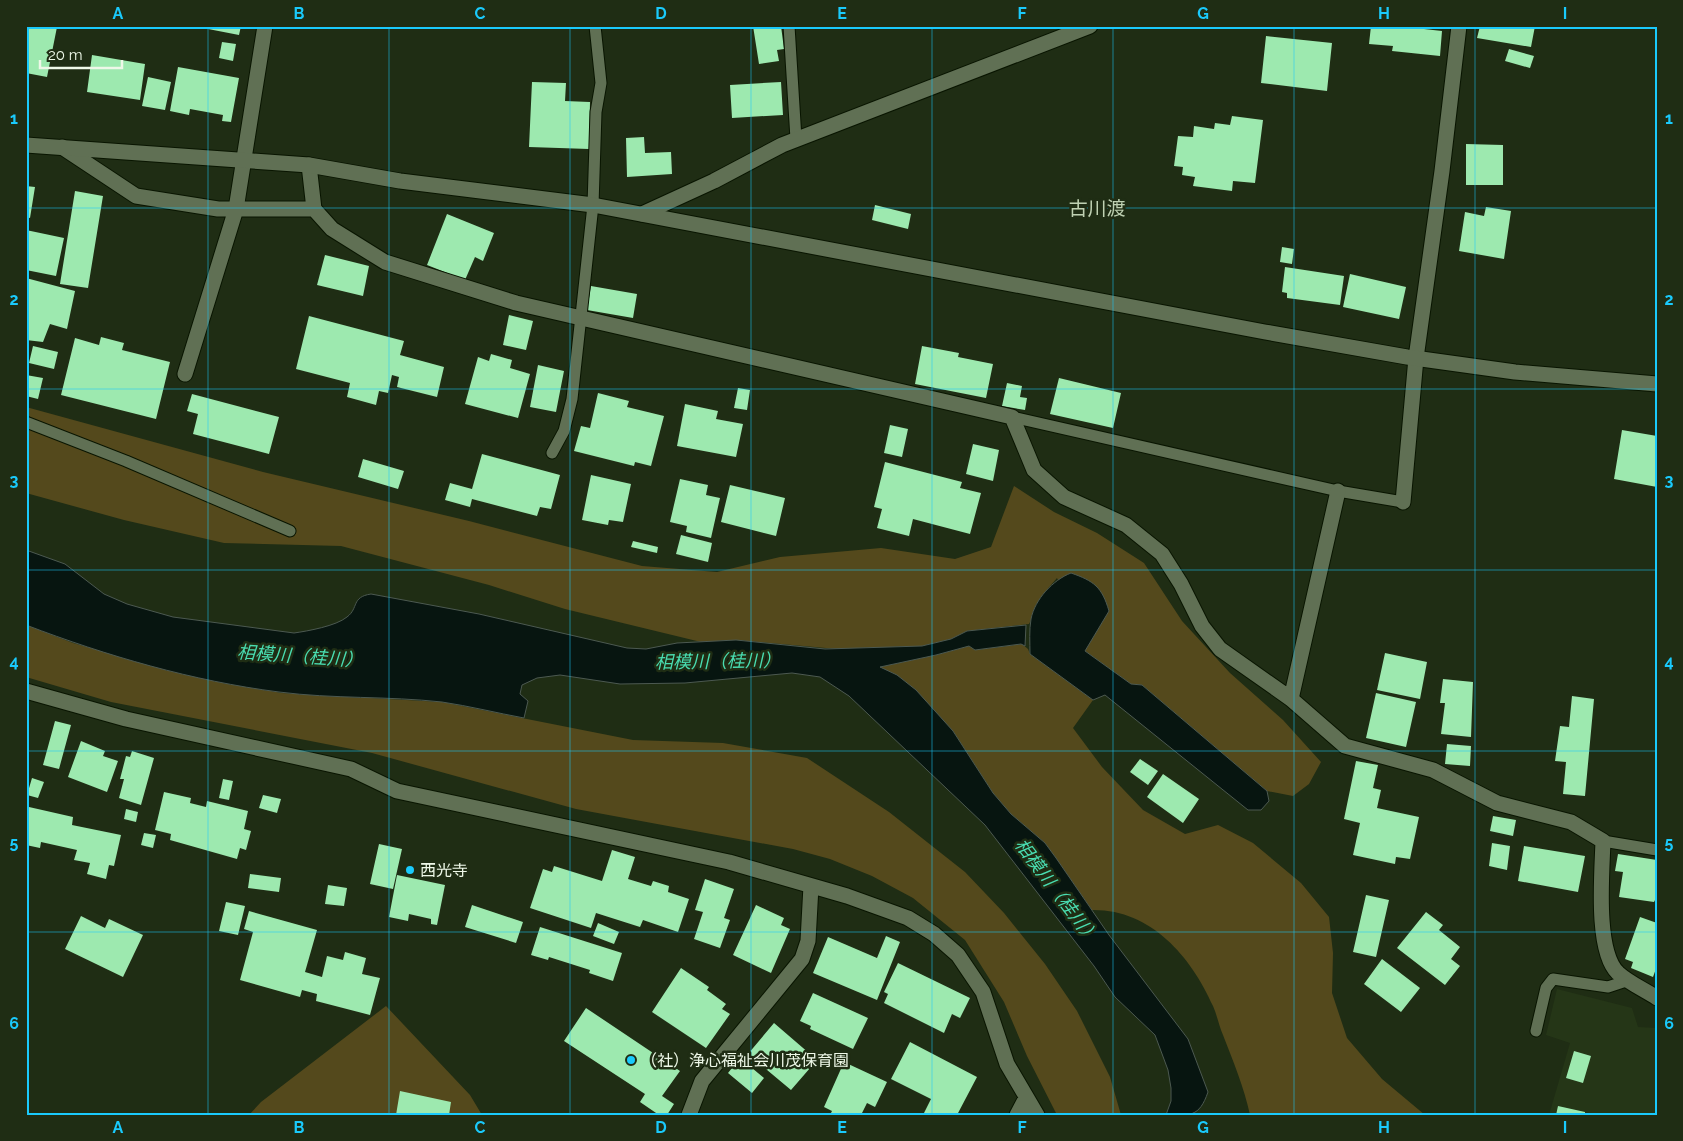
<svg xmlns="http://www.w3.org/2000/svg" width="1683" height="1141" font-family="Raleway,'Noto Sans JP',sans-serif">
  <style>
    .built { fill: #253617 }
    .green { fill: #54491c }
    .water { fill: #071510; stroke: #4c5951 }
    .building { fill: #9de9af }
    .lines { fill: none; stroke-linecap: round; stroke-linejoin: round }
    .lane-casing { stroke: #091501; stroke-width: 13 }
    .street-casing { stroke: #091501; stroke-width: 17 }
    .secondary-casing { stroke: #091501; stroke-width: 17 }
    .lane { stroke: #607054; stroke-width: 11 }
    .street { stroke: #607054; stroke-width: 15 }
    .secondary { stroke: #607054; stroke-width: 15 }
    .grid { fill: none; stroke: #1acafc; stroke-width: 1; stroke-opacity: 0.55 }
    .poi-dot { fill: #1acafc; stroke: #1f2d14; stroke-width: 2 }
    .labels { text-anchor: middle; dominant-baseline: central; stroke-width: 5; stroke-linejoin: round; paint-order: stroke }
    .poi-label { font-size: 16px; fill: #eef8e8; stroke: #1f2d14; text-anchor: start }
    .water-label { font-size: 18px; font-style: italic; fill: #49ddb1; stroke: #1f2d14 }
    .quarter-label { font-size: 19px; fill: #bfd1b2; stroke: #1f2d14 }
    .neatline { fill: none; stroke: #1acafc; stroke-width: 2 }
    .grid-label { font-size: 16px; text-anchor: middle; font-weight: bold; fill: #1acafc }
  </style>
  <rect width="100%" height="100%" fill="#1f2d14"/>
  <!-- built -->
  <path class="built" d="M1557,989L1632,1008L1638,1027L1657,1028V1115H1549L1570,1043L1546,1035Z"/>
  <!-- green -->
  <path class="green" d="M26,407L263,472L469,521L642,566L717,572L780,557L881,548L955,559L991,547L1014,486L1054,512L1097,533L1144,563L1182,621L1230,673L1283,720L1321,762L1309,784L1293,796L1267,791L1142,685L1131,684L1085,651L1086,648L1057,578L1045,592L1029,624L967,631L951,639L922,646L837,649L736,640L701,642L565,609L489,585L341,546L224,543L124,520L26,493Z
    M26,625L73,643L175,671L281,693L442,702L633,740L723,743L807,758L889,812L965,872L1004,913L1045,964L1077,1011L1110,1077L1121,1115H1057L1027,1056L1004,1002L965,940L913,898L872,876L830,859L793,849L576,809L372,753L111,702L26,677Z
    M1022,644L1028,649L1030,654L1093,700L1073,728L1102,767L1143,810L1185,834L1218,825L1253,843L1301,883L1329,917L1333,953L1332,993L1347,1038L1382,1079L1425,1115H1250C1244,1087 1233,1061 1223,1035C1219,1026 1217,1015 1213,1006C1191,956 1150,909 1092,910L1045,843L1011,814L993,793L953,731L879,667L936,655L969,646L975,650Z
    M386,1006L470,1095L482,1115H249L261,1102Z"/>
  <!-- water -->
  <path class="water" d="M26,550L65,564L104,594L127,604L173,617L294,633C308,631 336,626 347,617C359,608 351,597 371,594L479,614L627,648L646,649L677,643L736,640L825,649L922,646L951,639L967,631L1026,625L1025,646L1021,644L975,650L969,646L936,655L880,667L897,675L916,690L935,711L953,731L993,793L1011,814L1045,843L1056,858L1109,935L1188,1039L1208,1092C1199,1118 1190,1115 1166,1115L1171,1101V1088L1168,1070L1155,1035L1115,997L1094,966L985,825L849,696L820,677L792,673L685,683L620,684L560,675L537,678L522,685L520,694L528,701L524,718C497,713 469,706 442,702C388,696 333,699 279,692C193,681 107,656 26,625Z
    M1071,573C1094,581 1102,587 1109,611L1085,651L1131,684L1142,685L1267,791L1269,801L1261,810H1248L1105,695L1093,700L1030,654C1030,643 1029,630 1031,619C1035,599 1053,580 1071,573Z"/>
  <!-- building -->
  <path class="building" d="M26,26L57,27L47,77L26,73Z
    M204,26H241L239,35L203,28Z
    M753,26H781L784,49L777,50L779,61L759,64Z
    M1371,26H1415V28L1442,31L1440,56L1392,51L1393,46L1369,44Z
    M1480,26H1535L1531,47L1477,38Z
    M1266,36L1332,43L1327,91L1261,83Z
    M222,42L236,44L233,61L219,58Z
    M1509,49L1534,56L1530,68L1505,61Z
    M92,55L145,64L140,100L87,92Z
    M178,67L239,78L231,122L222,121L223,115L190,109L189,115L170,111Z
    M148,77L171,82L165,110L142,106Z
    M532,82L566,83L565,101L590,102L589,149L529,147Z
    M781,82L783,115L732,118L730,85Z
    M1232,116L1263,120L1255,183L1233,181L1232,191L1193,186L1195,177L1182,175L1183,167L1174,166L1178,136L1193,137L1194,126L1214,129L1215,123L1230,125Z
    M644,137L645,153L671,152L672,174L627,177L626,138Z
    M1466,144L1503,145V185H1466Z
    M26,186L35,187L30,218L26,217Z
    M75,191L103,196L88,288L60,284Z
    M875,205L911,214L908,229L872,220Z
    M1486,207L1511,211L1504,259L1459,251L1465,212L1484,216Z
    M447,214L494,233L483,261L475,257L465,280L427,265Z
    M26,230L64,238L56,276L26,270Z
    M1282,247L1294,249L1292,264L1280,262Z
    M325,255L369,266L363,296L317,285Z
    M1285,267L1344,276L1340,305L1287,298V293L1282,292Z
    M1350,274L1406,287L1399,319L1343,307Z
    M26,278L75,291L67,329L50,324L43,342L26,340Z
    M591,286L637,294L633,318L587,310Z
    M509,315L533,321L526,350L503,345Z
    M309,316L404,341L400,355L444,367L437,397L397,387L399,377L392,375L388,393L379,391L376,405L347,397L350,383L296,369Z
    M101,337L124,343L122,350L170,362L156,419L61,395L75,338L99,345Z
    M33,346L58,352L54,369L29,363Z
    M922,346L959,353L958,357L993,364L986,398L915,384Z
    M491,354L512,360L510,368L530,374L518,418L465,404L478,357L489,361Z
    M538,365L564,371L556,412L530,407Z
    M26,375L43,378L38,399L26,396Z
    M1059,378L1121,393L1113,428L1050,414Z
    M1007,383L1022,386L1020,397L1027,398L1025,410L1002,406Z
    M738,388L750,390L747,410L734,408Z
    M598,393L629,401L627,407L664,416L651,466L635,462L634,466L574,451L581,426L590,428Z
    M192,394L279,417L269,454L193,434L198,414L187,411Z
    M685,404L718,411L716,419L743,424L736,457L677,446Z
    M890,425L908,429L902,457L884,453Z
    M1622,430L1657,436V487L1614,479Z
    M973,444L999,450L993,481L966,474Z
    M482,454L560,475L551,509L540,507L537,516L472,499L470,507L445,500L450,483L472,489Z
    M363,459L404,471L398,489L358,477Z
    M885,462L962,482L960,488L981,493L970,534L913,519L909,536L877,528L882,509L874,507Z
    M591,475L631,484L623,522L609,520L608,525L582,520Z
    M680,479L708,485L706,495L720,498L711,538L686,532L687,526L670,522Z
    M730,485L785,498L776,536L721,522Z
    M681,535L712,543L708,562L676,554Z
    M633,541L658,547L657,553L631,547Z
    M1385,653L1427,662L1420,699L1377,690Z
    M1443,679L1473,682L1471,737L1441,734L1445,703H1440Z
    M1376,693L1416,702L1406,747L1366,738Z
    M1572,696L1594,699L1585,796L1563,794L1566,762L1555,761L1560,726L1569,727Z
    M55,721L71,725L59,769L43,765Z
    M81,741L105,751L103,756L118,761L107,792L68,777Z
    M1447,744L1471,746L1470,766L1445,764Z
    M132,751L154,758L141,805L119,798L124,779H120L126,756L130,757Z
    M1140,759L1158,771L1148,785L1130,772Z
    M1356,761L1378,765L1373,788L1381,790L1377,808L1419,817L1410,859L1396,857L1395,864L1353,855L1360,823L1344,819Z
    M1163,774L1199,799L1183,823L1147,797Z
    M32,778L44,782L38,798L27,795Z
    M223,779L233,781L229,800L219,798Z
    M164,792L191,798L190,803L206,807L207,801L248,811L244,829L251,831L246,850L240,848L237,859L170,840L171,834L155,830Z
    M263,795L281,799L277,813L259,808Z
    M29,807L73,817L72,825L121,835L114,866L109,865L106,879L87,874L90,863L74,860L77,850L41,842L40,848L26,845V819Z
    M126,809L138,812L136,822L124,819Z
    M1493,816L1516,820L1513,836L1490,831Z
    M144,833L156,835L153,848L141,845Z
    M1492,843L1510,846L1507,870L1489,866Z
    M379,844L402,849L393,889L370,884Z
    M1524,846L1585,856L1578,892L1518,881Z
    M612,850L635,857L628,879L651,886L653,881L669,886L668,892L689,899L678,932L643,920L640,927L596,913L591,928L530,908L543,869L552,872L554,866L602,881Z
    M1618,854L1657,860V896L1654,902L1619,897L1623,872L1615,871Z
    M250,874L281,878L279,892L248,888Z
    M397,875L445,885L437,925L431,924V919L409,914L408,921L389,917Z
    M705,879L734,889L724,918L730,920L720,948L694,939L703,912L695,910Z
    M328,885L347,888L344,906L325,904Z
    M1366,895L1389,900L1376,957L1353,952Z
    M226,902L245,906L238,935L219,931Z
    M472,905L523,922L516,943L465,927Z
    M756,905L784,918L781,925L790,929L771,973L733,955Z
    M249,911L317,930L305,972L322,977L327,956L343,960L345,952L366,958L362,974L380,978L370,1015L316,1001L317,994L302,990L300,997L240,980L253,932L244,929Z
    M1426,912L1443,925L1439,930L1460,947L1451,959L1460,966L1445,985L1397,948Z
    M81,916L105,928L109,919L143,935L123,977L65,949Z
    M1640,917L1657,923V966L1653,977L1631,968L1633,962L1625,959Z
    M598,923L619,932L614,944L593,936Z
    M540,927L622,953L613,981L589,973L590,970L549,957L548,960L531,955Z
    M886,936L900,942L877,1000L813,973L828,937L877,958Z
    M1382,959L1420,988L1401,1012L1364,984Z
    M898,963L970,998L960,1018L952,1014L944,1033L884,1003L888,994L884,992Z
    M681,968L709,987L707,990L726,1004L722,1009L730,1014L706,1048L652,1012Z
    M813,993L868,1018L853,1049L810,1029L811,1026L800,1021Z
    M586,1008L680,1071L662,1096L674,1104L667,1115H659L640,1102L645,1094L564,1041Z
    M774,1023L817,1060L791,1090L748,1054Z
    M910,1042L977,1077L957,1115H923L931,1099L891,1079Z
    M1574,1051L1591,1056L1583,1083L1566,1078Z
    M740,1058L764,1078L752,1093L728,1073Z
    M844,1062L887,1082L875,1107L867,1103L861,1115H830L832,1111L824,1107Z
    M400,1091L451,1102L449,1115H396Z
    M1558,1106L1585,1112V1115H1556Z"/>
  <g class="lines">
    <!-- lane casing -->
    <g class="lane-casing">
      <path id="lane" d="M789,26L796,139
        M1012,417L1338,491L1403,502
        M26,422L126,461L290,531
        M552,453L564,431L572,399L593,205L596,112L601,83L595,26
        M1603,841L1657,850
        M1536,1031L1546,988L1553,979L1608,987L1629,980"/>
    </g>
    <!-- street casing -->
    <g class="street-casing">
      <path id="street" d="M62,147L136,196L218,209H314
        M309,165L314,209L332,229L385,262L516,303L1012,417L1034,470L1064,497L1126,525L1162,554L1181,584L1202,626L1220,649L1291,699L1345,746L1433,770L1497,803L1571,822L1603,841C1602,873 1595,951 1618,973C1629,983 1645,990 1657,998
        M642,214L714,181L782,145L1090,26
        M185,374L236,209L265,26
        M1403,502L1416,358L1442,171L1459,26
        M26,691L126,719L351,769L397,791L729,862L847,896L908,918L934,934L958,955L983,992L1007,1064L1037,1115
        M1291,699L1338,491
        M689,1115L702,1081L802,959L808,941L811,886
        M1017,1115L1026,1098"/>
    </g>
    <!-- secondary casing -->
    <g class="secondary-casing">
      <path id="secondary" d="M26,145L309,165L400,181L593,205L1265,332L1407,357L1515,372L1657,384"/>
    </g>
    <!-- lane -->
    <use href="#lane" class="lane"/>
    <!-- street -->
    <use href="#street" class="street"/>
    <!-- secondary -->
    <use href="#secondary" class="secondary"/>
  </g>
  <!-- grid -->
  <path class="grid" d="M208,26V1115M389,26V1115M570,26V1115M751,26V1115M932,26V1115M1113,26V1115M1294,26V1115M1475,26V1115M26,208H1657M26,389H1657M26,570H1657M26,751H1657M26,932H1657"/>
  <!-- markers -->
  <g class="poi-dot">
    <circle cx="410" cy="870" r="5"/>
    <circle cx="631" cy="1060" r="5"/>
  </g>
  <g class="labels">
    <!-- poi labels -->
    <g class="poi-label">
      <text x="420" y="870">西光寺</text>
      <text x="641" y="1060">（社）浄心福祉会川茂保育園</text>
    </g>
    <!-- water labels -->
    <g class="water-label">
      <text transform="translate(300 656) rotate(4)">相模川（桂川）</text>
      <text transform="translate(718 661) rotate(-1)">相模川（桂川）</text>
      <text transform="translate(1057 891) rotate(53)">相模川（桂川）</text>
    </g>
    <!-- quarter labels -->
    <g class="quarter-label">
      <text x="1097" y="208">古川渡</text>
    </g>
  </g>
  <!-- border -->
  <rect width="1683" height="1141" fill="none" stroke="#1f2d14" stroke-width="55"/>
  <!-- scale -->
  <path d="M40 60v8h82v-8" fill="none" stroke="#eef8e8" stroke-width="2.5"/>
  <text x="48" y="60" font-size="15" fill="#eef8e8" stroke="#1f2d14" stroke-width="4" paint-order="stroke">20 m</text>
  <rect x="28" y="28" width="1628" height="1086" class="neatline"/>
  <g class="grid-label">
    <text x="118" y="19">A</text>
    <text x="299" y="19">B</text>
    <text x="480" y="19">C</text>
    <text x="661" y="19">D</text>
    <text x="842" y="19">E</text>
    <text x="1022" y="19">F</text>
    <text x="1203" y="19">G</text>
    <text x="1384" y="19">H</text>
    <text x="1565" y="19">I</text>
    <text x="14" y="124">1</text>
    <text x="1669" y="124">1</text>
    <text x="14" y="305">2</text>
    <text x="1669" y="305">2</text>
    <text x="14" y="486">3</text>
    <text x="1669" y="486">3</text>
    <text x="14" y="667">4</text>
    <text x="1669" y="667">4</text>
    <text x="14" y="848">5</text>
    <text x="1669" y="848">5</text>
    <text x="14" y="1029">6</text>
    <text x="1669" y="1029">6</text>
    <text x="118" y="1133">A</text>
    <text x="299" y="1133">B</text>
    <text x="480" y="1133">C</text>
    <text x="661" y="1133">D</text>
    <text x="842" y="1133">E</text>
    <text x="1022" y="1133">F</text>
    <text x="1203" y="1133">G</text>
    <text x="1384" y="1133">H</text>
    <text x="1565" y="1133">I</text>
  </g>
</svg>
